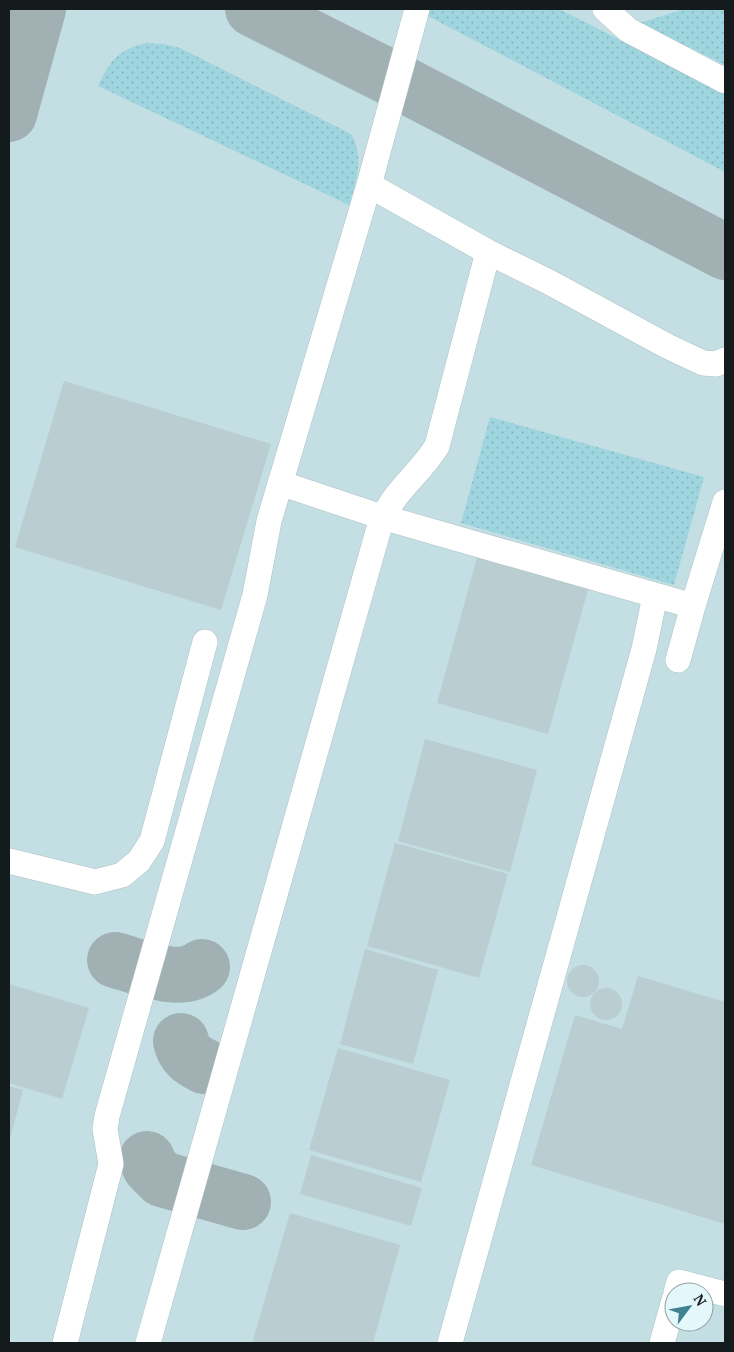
<svg xmlns="http://www.w3.org/2000/svg" width="734" height="1352" font-family="'PT Serif',serif">
  <style>
    .built { fill: #c3dfe4; fill-rule: evenodd }
    .grass { fill: url(#grass-dots) }
    .lines { fill: none; stroke-linecap: round; stroke-linejoin: round }
    .taxiway { stroke: #a1b0b3; stroke-width: 56 }
    .building { fill: #bacdd0 }
    .minor-casing { stroke: #afc1c4; stroke-width: 26 }
    .minor { stroke: #fff; stroke-width: 25 }
  </style>
  <defs>
    <pattern id="grass-dots" width="8" height="8" patternUnits="userSpaceOnUse" patternTransform="scale(1.25)"><rect width="8" height="8" fill="#9fd5df"/><path d="M2 2h.1M6 6h.1" fill="none" stroke="#88b6bf" stroke-width="1.8" stroke-linecap="round"/></pattern>
  </defs>
  <rect width="100%" height="100%" fill="#d7e9ed"/>
  <!-- built -->
  <path class="built" d="M9,9H725V1343H9ZM674,1292H704V1322H674Z"/>
  <!-- grass -->
  <path class="grass" d="M428,9H559L725,93V172L426,15Z
    M684,9H725V65L640,23Z
    M147,43L163,44L180,48L351,134C365,158 356,181 349,205L98,86C110,61 118,49 147,43Z
    M490,417L704,477L674,585L461,523Z"/>
  <g class="lines">
    <!-- taxiway -->
    <path class="taxiway" d="M253,9L397,81L725,252
      M9,114L38,9
      M115,960C141,967 180,985 202,967
      M181,1041C184,1055 192,1060 204,1066
      M147,1159L150,1167L162,1179L243,1202"/>
  </g>
  <!-- building -->
  <path class="building" d="M64,381L271,444L221,610L15,547Z
    M478,554L589,586L548,734L437,703Z
    M425,739L537,770L510,872L398,841Z
    M395,843L508,874L479,978L367,946Z
    M365,949L438,970L413,1064L340,1044Z
    M567 981a16 16 0 1 1 32 0a16 16 0 1 1-32 0Z
    M638,976L725,1002V1224L531,1165L575,1015L622,1029Z
    M9,984L89,1008L62,1099L9,1083Z
    M590 1004a16 16 0 1 1 32 0a16 16 0 1 1-32 0Z
    M338,1048L450,1080L421,1182L309,1150Z
    M9,1086L23,1090L9,1142Z
    M311,1155L422,1188L411,1226L300,1194Z
    M290,1213L400,1245L373,1343H252Z"/>
  <g class="lines">
    <!-- minor casing -->
    <g class="minor-casing">
      <path id="minor" d="M417,9L369,185L488,252L549,282L667,346L703,363L716,364L725,360
        M605,9L628,30L725,81
        M280,483L382,517L693,606L725,502
        M678,660L693,606
        M9,861L95,882L122,875L139,861L152,841L205,642
        M676,1292L679,1282L725,1294
        M65,1343L111,1164L105,1129L107,1116L255,595L269,521L369,185
        M148,1343L379,528C390,493 419,476 437,446L488,252
        M450,1343L644,649L655,596
        M662,1343L674,1300"/>
    </g>
    <!-- minor -->
    <use href="#minor" class="minor"/>
  </g>
  <!-- border -->
  <rect width="734" height="1352" fill="none" stroke="#141b1c" stroke-width="20"/>
  <!-- north arrow -->
  <g transform="translate(689 1307) rotate(58)"><circle r="24" fill="#e4f7fa" stroke="#919fa1"/>
  <path d="M0-4L9 19L0 12L-9 19Z" fill="#3e838f"/>
  <text y="-8" font-size="14" font-weight="bold" text-anchor="middle" fill="#141b1c">N</text>
  </g>
</svg>
